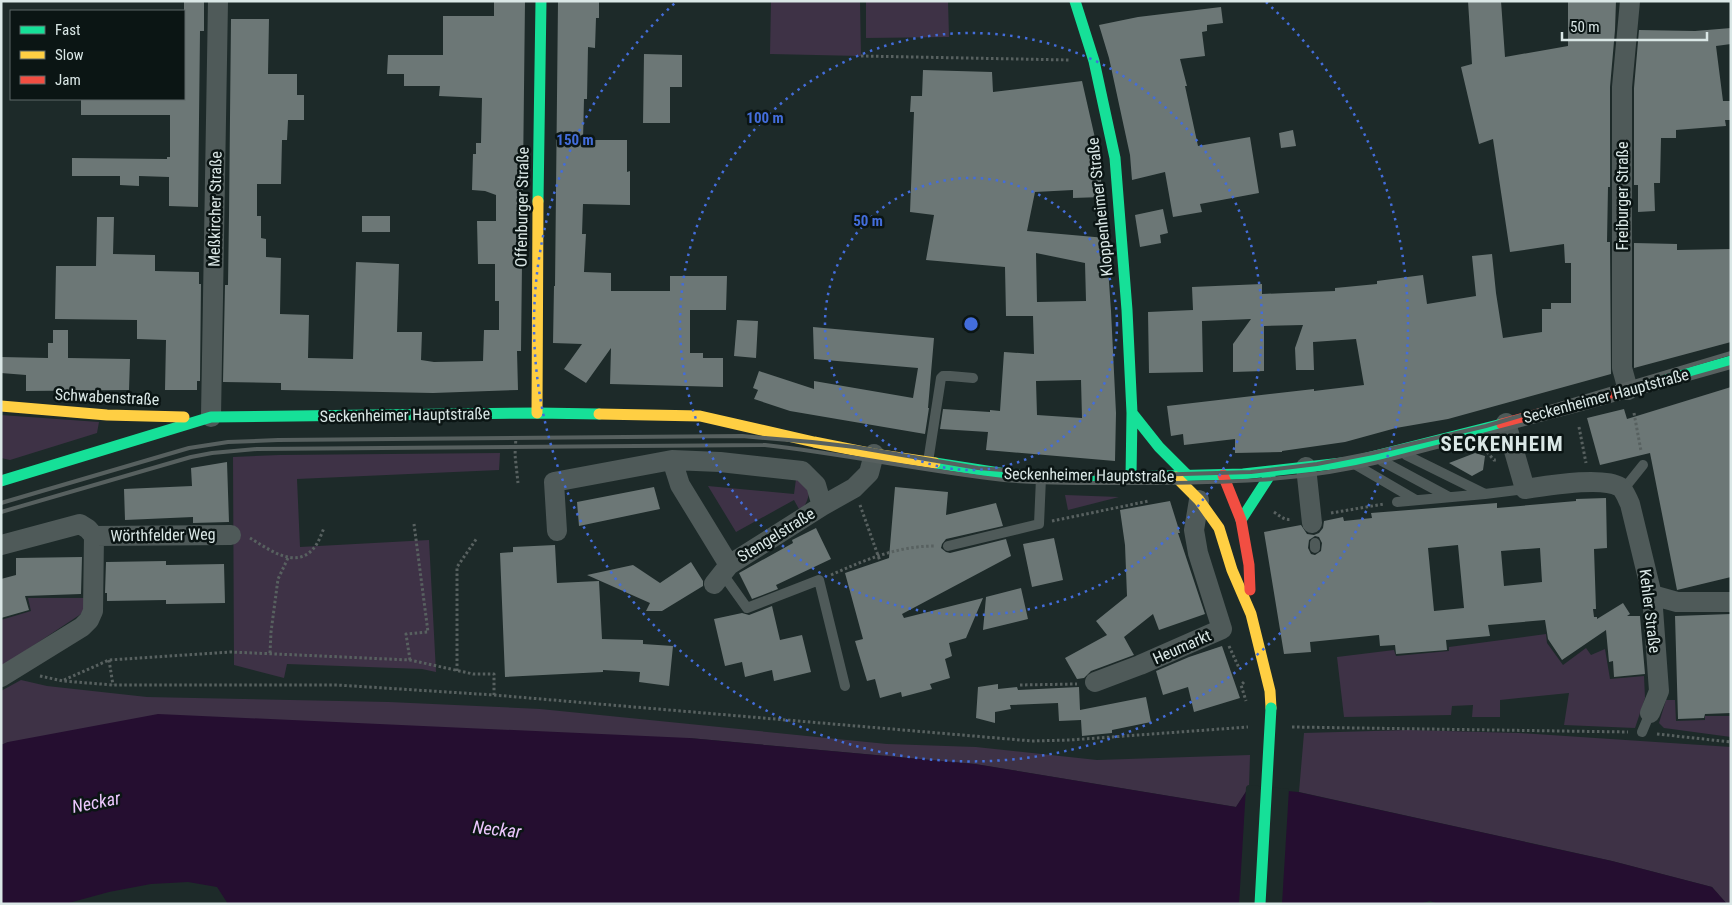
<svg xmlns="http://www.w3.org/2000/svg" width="1732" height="905" font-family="'Roboto Condensed',sans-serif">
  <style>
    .green { fill: #3e3246 }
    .water { fill: #250e30 }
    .pier { fill: #1d2a29 }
    .building { fill: #6c7776; fill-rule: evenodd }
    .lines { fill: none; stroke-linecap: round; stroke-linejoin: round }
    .path { stroke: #586160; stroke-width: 3; stroke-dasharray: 2.5 2.5; stroke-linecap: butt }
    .lane { stroke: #4f5a59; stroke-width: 10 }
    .street { stroke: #4f5a59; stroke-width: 20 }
    .fast { stroke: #16e098; stroke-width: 11 }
    .slow { stroke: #ffcf43; stroke-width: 11 }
    .jam { stroke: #f24e42; stroke-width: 11 }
    .rail { stroke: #57605f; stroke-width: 4 }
    .fast-bridge { stroke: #16e098; stroke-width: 11 }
    .ring { fill: none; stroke: #436ddb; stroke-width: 2.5; stroke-dasharray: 2.5 5 }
    .labels { text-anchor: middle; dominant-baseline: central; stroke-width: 5; stroke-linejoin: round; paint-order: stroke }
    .street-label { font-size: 16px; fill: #dae7e6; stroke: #0b1514 }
    .water-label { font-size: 18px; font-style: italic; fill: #ecc7fe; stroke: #0b1514 }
    .district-label { font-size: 21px; font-weight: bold; letter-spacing: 1px; fill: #dae7e6; stroke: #0b1514 }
    .centre { fill: #436ddb; stroke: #0b1514; stroke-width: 2.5 }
    .ring-label { font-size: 15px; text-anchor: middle; font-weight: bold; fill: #436ddb; stroke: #0b1514; stroke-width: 5; stroke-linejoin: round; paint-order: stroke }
  </style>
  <rect width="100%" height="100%" fill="#1d2a29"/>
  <!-- green -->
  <path class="green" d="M771,1H860L861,56L770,54Z
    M866,1H948L949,37L866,38Z
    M1,415L99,422L97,433L10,460L1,458Z
    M500,453L499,470L297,479L300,547L429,540L436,672L422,669L287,664L284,678L234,665L233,457L280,455Z
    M796,479L800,481L809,492C808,500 806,505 800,511L794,500L736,532L708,486L794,494Z
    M1065,495L1119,497L1068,510Z
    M28,598H86L87,610L1,667V620L31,611Z
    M1546,634L1547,643L1563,665L1586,648L1591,655L1605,649L1610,679L1644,676L1645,698L1635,728L1564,725L1569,693L1500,700V717H1472L1473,705L1452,706L1451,715L1344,717L1337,657L1394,650L1396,656L1449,651V647Z
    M21,680L47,686L147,697L389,702L540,709L887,744L976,747L1097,760L1250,755L1249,787L1236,807L975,764L689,738L8,742L1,745V691Z
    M1666,700H1675L1676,721L1705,720V716H1731V737L1664,728L1659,723Z
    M1408,730L1519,733L1731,747V904H1727L1712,887L1612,861L1299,792L1304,733Z"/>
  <!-- water -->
  <path class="water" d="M158,714L689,738L975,764L1236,807L1249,787L1298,792L1612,861L1712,887L1727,904H1439L1430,901L1418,904H228L217,887L188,882L151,884L109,892L65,904H1V745L8,742Z"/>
  <!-- pier -->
  <path class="pier" d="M1248,785L1289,789L1282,904H1239L1246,787Z"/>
  <!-- building -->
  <path class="building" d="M184,1H204V31H200L198,207L169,206V177L139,176V186L120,185V176H72V158L167,159V157H170V115H81V99H184Z
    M494,1H525L521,351H517L518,390L433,393L281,390V383L223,382L225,285H228L229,215L231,19H269L268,74H297V95H304V120H288L287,140H282L281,184H257V216H261V238L266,239V257L281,258L280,314L309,315L308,358L353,359L356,262L399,264L397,332H422L421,360L434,362L483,361L484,330H499V301H495V264H478L477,221H496V195L485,191L472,190L473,154H476V143H481L482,98L439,96L440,86H404V74H387L388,55H443V16H494Z
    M558,1H599V18H596L595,48L588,47L587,99H584L583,140H627V172L630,171V205L583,204L582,234H586L584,272L611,273V291H670V276H727L726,310H690V353H703V358H723V387L610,384L611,348L586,383L564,369L582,344L553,343L554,286H555Z
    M1468,1H1501L1505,57L1568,46V1H1616L1615,30L1610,87V187H1608L1607,242H1610L1611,374L1448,419L1396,428L1345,442L1282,451V452L1235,453V439L1184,445L1183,434L1171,436L1167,406L1314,389V391L1364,385L1356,339L1313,342L1314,370H1296L1295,348L1303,325L1264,326V371L1233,372V344L1251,319L1202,321L1203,372L1149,373L1148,312L1193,310L1192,287L1262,284V294L1335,291V288L1377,284V281L1423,275L1427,304L1476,296L1472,256L1492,254L1496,293L1503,338L1542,332V309H1551V303H1571V263H1565L1564,244L1510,252L1493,139L1479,144L1461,67L1472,64Z
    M1221,7L1223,23L1207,25V31L1202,32L1205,56L1180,59L1187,86H1185L1198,146L1250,137L1259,193L1200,204L1202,212L1173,217L1165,172L1132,180L1130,155L1109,58L1099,25L1138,17Z
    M1731,28V44L1716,46L1723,101H1731V120H1725L1726,126L1676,130V138H1661L1660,183H1654L1655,211L1638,212V185H1634V88L1639,30L1695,31Z
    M644,54L682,55V87H670V123H643Z
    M923,70L992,72L993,92L1082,81L1100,160L1102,197L1073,198V190L1035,192L1027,231L1106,238L1111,311L1116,413L1115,461L986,450L988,432L940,429L943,409L990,412V410L1000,411L1004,352L1034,354L1033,316H1006L1005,267L926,260L934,215L910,212L914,112H910L911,96H922ZM1036,253L1085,263L1086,301L1037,302ZM1081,380L1082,418L1037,415L1036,381Z
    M1293,130L1296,146L1281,148L1279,133Z
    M1163,209L1168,233L1160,235L1161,243L1140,247L1135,215Z
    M362,216H390V232H362Z
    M97,217H114L113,254L155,255V271L199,272V284H201L200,381H197V390H165L166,340L137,339V320L55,319L56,266H96Z
    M1634,243L1677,244V250L1731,249V342L1634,368Z
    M737,320L758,321L756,358L734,356Z
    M813,327L934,338L928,408H929L925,434L790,411L754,399L758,390L753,388L759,371L814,389V381L913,398L918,368L814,359Z
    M53,330H68V358L130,359L129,390L26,391V375L1,373V357L48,358V343H53Z
    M1731,387V577L1677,590L1650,453L1600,465L1587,418L1624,409L1627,419Z
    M1475,453L1485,456L1483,470L1472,476L1449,463Z
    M227,462L229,522L193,523V517L125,520L124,489L192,486L191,468Z
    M654,487L660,509L579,526L577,502Z
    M895,487L948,492L946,515L996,503L1003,526L946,539L942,544L941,548L946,552L950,553L1006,539L1011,556L902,614L904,618L983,598L966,638L949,643L952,656L945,659L950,678L930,684L932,689L902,697L901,692L880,698L875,679L867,681L855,641L863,639L845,573L889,558Z
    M1606,498L1607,548L1594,549L1596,609H1593L1594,617H1597V619L1623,603L1630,614L1627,616H1640L1645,674L1614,677L1613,661L1609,662L1606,630L1562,660L1548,639L1545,620L1488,625L1490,636L1446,640L1447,650L1396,654L1395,645L1380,646L1379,635L1310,642L1311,652L1284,654L1264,532L1301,525L1307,534L1314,535L1319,533L1323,528L1324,521L1343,517L1344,521L1372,518L1371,513L1497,503V508L1576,501V499ZM1315,536L1319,537L1322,543L1321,551L1315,555L1311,554L1308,548L1309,540ZM1458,545L1464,608L1434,611L1428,548ZM1540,548L1542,582L1504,586L1501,551Z
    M1170,501L1180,533H1178L1205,614L1159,630L1153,614L1124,637L1134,655L1091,671L1084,678L1077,679L1065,658L1107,635L1096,621L1127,596L1125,545L1120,510Z
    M816,528L831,559L776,585L778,589L752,599L739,573L793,543L792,540Z
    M1054,538L1063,580L1032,587L1023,544Z
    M555,545L557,583L599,581L602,639L643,640V644L673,646L669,686L639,682L640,672L603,670V672L505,677L500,553L513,552V547Z
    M82,557L81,594L25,596L29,610L1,618V579L16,575V558Z
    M166,561V565L224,564L225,603L166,604V600L107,601V593H105L106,562Z
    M691,562L703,581V586L662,611H646L650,603L587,575L633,565L660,583Z
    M1021,588L1028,619L983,630L986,597Z
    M772,606L780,640L802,635L811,672L774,681L772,670L745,677L742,662L725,666L714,619L742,613L749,615Z
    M1731,614V713L1705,714L1704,718L1678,719L1675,616Z
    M1222,646L1240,698L1194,712L1188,687L1163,695L1156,671L1189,657Z
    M998,684V689L1017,687L1018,690L1079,687L1080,710L1146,697L1151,722L1112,730V733L1082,736L1081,720L1059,721L1058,703L1010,705L1011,709L995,712V723L976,718L978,687Z"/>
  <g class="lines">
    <!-- path -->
    <path class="path" d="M861,56L1070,60
      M1634,413L1641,451
      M1579,427L1586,463
      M516,436L515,455L518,483
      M1487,452L1494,460H1496
      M860,505L880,561
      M1274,512C1280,516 1285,521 1292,519
      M1331,513L1384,504
      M1052,521L1149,501
      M250,538C267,548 295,570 313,549C318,544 321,535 324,528
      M831,575C865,560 897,546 935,546
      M1229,646L1239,668
      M270,653L271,632L278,579L288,558
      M109,660L113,685
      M410,660L406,634L428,632L414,524
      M457,671V567L477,538
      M40,676L63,681L113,685H337L494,695L1032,741L1070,740L1248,727
      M64,680L109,660L231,652L410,660L473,674H494V695
      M1244,682L1241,685L1246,701
      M1020,685L1077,684
      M1292,727L1628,732
      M1657,734L1731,742"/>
    <!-- lane -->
    <path class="lane" d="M1406,455L1485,494
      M1382,461L1449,497
      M928,462L941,378L943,376H950L973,378
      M1356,465L1416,500
      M1623,490L1643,465
      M1397,502L1485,494L1525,489
      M1315,543V548
      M948,546L1039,524L1041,478
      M722,573L747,608L819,580L845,686
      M1642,732L1650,713"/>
    <!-- street -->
    <path class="street" d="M1628,390L1622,368V87L1630,1
      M211,417L218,1
      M1506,423L1525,489C1546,486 1602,476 1620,487C1625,491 1627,498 1630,504L1652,595L1659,691L1650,713
      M672,460L680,485L729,565L822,506L854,488L869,473L874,454
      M1306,467L1312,523
      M802,471L816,485L822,506
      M557,531L554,482L672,460L720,462L802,471
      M1,545L80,524L88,529L94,536L231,535
      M714,584L729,565
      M1652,595L1677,602H1731
      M1,677L82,627L89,620L93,611L94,536
      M1095,682L1140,665L1222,629L1198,553L1194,530L1199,500"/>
    <!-- fast -->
    <path class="fast" d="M1075,1L1094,61L1115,158L1127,310L1132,413L1131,477
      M538,201L541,1
      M1639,387L1731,361
      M1132,413L1159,447L1188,476
      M935,463L1006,474L1083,478L1243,474L1351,462L1502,424
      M1,481L211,417L537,413L599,414
      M1241,520L1272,472"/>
    <!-- slow -->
    <path class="slow" d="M1,406L107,415L184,417
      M537,413L538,201
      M599,414L700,416L814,442L874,454L935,463
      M1176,477L1199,500L1219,528L1232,570L1251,614L1270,691L1271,708"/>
    <!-- jam -->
    <path class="jam" d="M1502,424L1639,387
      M1223,475L1241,520L1249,565L1250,590"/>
    <!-- rail -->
    <path class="rail" d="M1,503L189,448L228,442L278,440L742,436L812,442L855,447L978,468L1040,473L1149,475L1251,472L1317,464L1373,453L1486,426L1731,353
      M1,512L191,457L212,453L257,449L765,445C845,454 924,471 1004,480C1047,484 1092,483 1136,483C1221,483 1299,482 1383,461L1578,410L1731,367"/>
    <!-- fast-bridge -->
    <path class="fast-bridge" d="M1260,904L1271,708"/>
  </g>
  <!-- distance rings -->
  <g class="ring">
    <circle cx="971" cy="324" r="146"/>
    <circle cx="971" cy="324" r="291"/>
    <path d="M1266 2A437 437 0 1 1 676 2"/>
  </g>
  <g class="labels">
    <!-- street labels -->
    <g class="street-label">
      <text transform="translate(1622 196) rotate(-90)">Freiburger Straße</text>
      <text transform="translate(522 207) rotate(-89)">Offenburger Straße</text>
      <text transform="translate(1100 207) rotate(-96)">Kloppenheimer Straße</text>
      <text transform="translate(215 209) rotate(-89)">Meßkircher Straße</text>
      <text transform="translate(1606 396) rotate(-15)">Seckenheimer Hauptstraße</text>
      <text transform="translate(107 397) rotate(3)">Schwabenstraße</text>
      <text transform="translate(405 415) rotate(-1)">Seckenheimer Hauptstraße</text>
      <text transform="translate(1089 475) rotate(1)">Seckenheimer Hauptstraße</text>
      <text transform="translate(163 535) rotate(-1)">Wörthfelder Weg</text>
      <text transform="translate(776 535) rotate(-32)">Stengelstraße</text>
      <text transform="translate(1650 611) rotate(83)">Kehler Straße</text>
      <text transform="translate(1182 647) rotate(-24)">Heumarkt</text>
    </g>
    <!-- water labels -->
    <g class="water-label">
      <text transform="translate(96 802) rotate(-11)">Neckar</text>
      <text transform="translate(497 829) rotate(6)">Neckar</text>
    </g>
    <!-- district labels -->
    <g class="district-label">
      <text x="1502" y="444">SECKENHEIM</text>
    </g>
  </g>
  <circle cx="971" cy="324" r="8" class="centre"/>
  <g class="ring-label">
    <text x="765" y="123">100 m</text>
    <text x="575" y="145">150 m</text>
    <text x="868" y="226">50 m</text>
  </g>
  <!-- border -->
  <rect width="1732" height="905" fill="none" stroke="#dae7e6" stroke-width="5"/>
  <!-- legend -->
  <rect x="10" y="10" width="175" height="90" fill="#0b1514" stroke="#5e6968"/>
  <rect x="20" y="26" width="25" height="8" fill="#16e098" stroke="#5e6968"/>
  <text x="55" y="35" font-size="15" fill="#dae7e6">Fast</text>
  <rect x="20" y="51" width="25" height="8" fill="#ffcf43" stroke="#5e6968"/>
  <text x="55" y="60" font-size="15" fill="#dae7e6">Slow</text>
  <rect x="20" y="76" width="25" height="8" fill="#f24e42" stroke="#5e6968"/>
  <text x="55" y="85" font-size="15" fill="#dae7e6">Jam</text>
  <!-- scale -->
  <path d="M1562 32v8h145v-8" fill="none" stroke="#dae7e6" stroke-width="2.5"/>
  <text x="1570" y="32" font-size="15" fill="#dae7e6" stroke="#0b1514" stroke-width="4" paint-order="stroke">50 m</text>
</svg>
